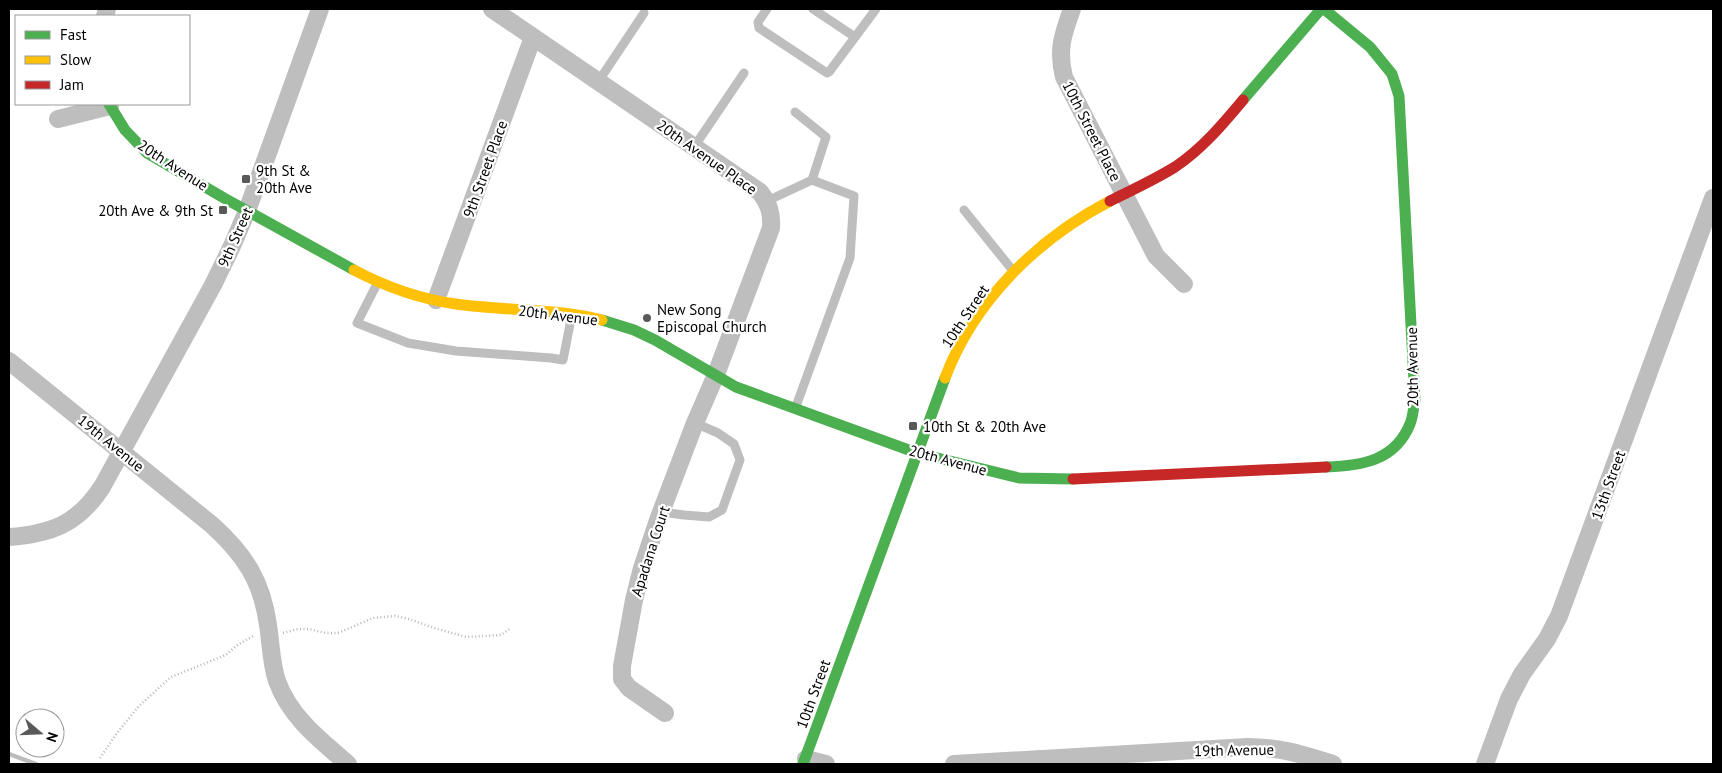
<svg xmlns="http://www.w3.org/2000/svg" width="1722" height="773" font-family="'PT Sans',sans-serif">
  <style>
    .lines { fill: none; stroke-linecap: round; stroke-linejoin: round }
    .stream { stroke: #bcbcbc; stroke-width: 4.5 }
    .path { stroke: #b8b8b8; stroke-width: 2.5; stroke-dasharray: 1 2.5; stroke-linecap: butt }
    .lane { stroke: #bebebe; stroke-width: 9 }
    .street { stroke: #bebebe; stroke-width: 18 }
    .fast { stroke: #4caf50; stroke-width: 11 }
    .slow { stroke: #ffc107; stroke-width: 11 }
    .jam { stroke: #c62828; stroke-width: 11 }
    .poi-dot { fill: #595959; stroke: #fff; stroke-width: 2 }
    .labels { text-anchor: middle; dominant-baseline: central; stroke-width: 4.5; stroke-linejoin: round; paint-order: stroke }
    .street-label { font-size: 15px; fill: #000; stroke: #fff }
    .poi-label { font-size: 15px; fill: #000; stroke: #fff; text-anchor: start }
  </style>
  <rect width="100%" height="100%" fill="#fff"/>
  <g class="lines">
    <!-- stream -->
    <path class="stream" d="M9,754L36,764"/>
    <!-- path -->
    <path class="path" d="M283,633L298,629H309L325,633H338L373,618L395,616L409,619L434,628L466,637L501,635L511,628
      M100,758L117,733L139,706L171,677L226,655L236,646L253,636"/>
    <!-- lane -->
    <path class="lane" d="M767,9L758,22L759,28L827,73L829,72L876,9
      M813,9L855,37
      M598,82L644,13
      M694,147L744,73
      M767,201L812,180L826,137L795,112
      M964,210L1014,272
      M378,282L357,323L408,343L456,351L551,358L563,360L572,314
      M795,409L850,258L854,196L812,180
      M662,512L684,515L709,517L722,510L740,460L734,444L718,433L695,423"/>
    <!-- street -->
    <path class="street" d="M492,9L760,192C769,204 772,213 771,228L715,377L695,423L658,520L642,568L634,600L622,666V679L629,688L665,713
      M1072,9C1063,34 1057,50 1064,77L1156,256L1184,284
      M105,16L107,9
      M58,119L110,106
      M436,300L533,37
      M9,361L212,525C245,555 262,581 268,625C271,644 271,663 277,681C290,717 320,740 348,764
      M9,537C51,534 78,524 102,487L213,285L232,246L247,211L320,9
      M806,759L826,764
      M954,764L1248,747C1280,747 1304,755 1333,764
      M1485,764L1509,699L1522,674L1547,639L1559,616L1713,198"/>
    <!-- fast -->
    <path class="fast" d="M1324,9L1370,47L1392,74L1399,96L1415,401C1413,409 1413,417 1410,424C1395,461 1361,466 1326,467
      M1243,100L1321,9
      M109,104L125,130L147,153L224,198L354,270
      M602,320L634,330L655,340L736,387L917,453L1019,478L1073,479
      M803,764L945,378"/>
    <!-- slow -->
    <path class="slow" d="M354,270C386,287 420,299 456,304C505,311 554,308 602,320
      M945,378C974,301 1037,239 1110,201"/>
    <!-- jam -->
    <path class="jam" d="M1110,201C1132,190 1154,180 1175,167C1202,149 1223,124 1243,100
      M1073,479L1326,467"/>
  </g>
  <!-- markers -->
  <g class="poi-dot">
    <rect x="241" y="174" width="10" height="10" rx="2.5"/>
    <rect x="218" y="205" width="10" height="10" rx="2.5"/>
    <circle cx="647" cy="318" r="5"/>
    <rect x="908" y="421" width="10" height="10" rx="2.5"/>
  </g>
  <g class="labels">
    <!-- street labels -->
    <g class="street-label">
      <text transform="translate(1092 131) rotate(63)">10th Street Place</text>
      <text transform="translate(707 157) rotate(35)">20th Avenue Place</text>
      <text transform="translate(173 165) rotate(33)">20th Avenue</text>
      <text transform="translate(485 169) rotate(-70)">9th Street Place</text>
      <text transform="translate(235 237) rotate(-66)">9th Street</text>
      <text transform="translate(558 315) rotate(7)">20th Avenue</text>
      <text transform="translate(965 316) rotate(-56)">10th Street</text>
      <text transform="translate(1412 367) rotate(-91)">20th Avenue</text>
      <text transform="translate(111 443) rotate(39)">19th Avenue</text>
      <text transform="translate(948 460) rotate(15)">20th Avenue</text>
      <text transform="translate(1608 485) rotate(-70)">13th Street</text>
      <text transform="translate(650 551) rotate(-72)">Apadana Court</text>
      <text transform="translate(813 694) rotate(-70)">10th Street</text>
      <text transform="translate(1234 750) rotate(-1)">19th Avenue</text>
    </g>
    <!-- poi labels -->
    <g class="poi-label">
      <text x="256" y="170">9th St &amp;<tspan x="256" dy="17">20th Ave</tspan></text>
      <text x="213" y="210" text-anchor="end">20th Ave &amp; 9th St</text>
      <text x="657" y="309">New Song<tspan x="657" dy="17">Episcopal Church</tspan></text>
      <text x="923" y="426">10th St &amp; 20th Ave</text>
    </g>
  </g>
  <!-- border -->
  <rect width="1722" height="773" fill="none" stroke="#000000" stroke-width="20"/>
  <!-- legend -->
  <rect x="15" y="15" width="175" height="90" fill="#ffffff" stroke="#999999"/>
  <rect x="25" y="31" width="25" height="8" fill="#4caf50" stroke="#999999"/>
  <text x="60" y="40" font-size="15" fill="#000000">Fast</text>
  <rect x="25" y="56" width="25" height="8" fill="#ffc107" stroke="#999999"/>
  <text x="60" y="65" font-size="15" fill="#000000">Slow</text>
  <rect x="25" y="81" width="25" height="8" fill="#c62828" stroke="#999999"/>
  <text x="60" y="90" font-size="15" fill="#000000">Jam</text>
  <!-- north arrow -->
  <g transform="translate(40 733) rotate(109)"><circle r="24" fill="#ffffff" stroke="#999999"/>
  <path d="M0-4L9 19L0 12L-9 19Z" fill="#595959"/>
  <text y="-8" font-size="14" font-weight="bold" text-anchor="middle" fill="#000000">N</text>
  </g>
</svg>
